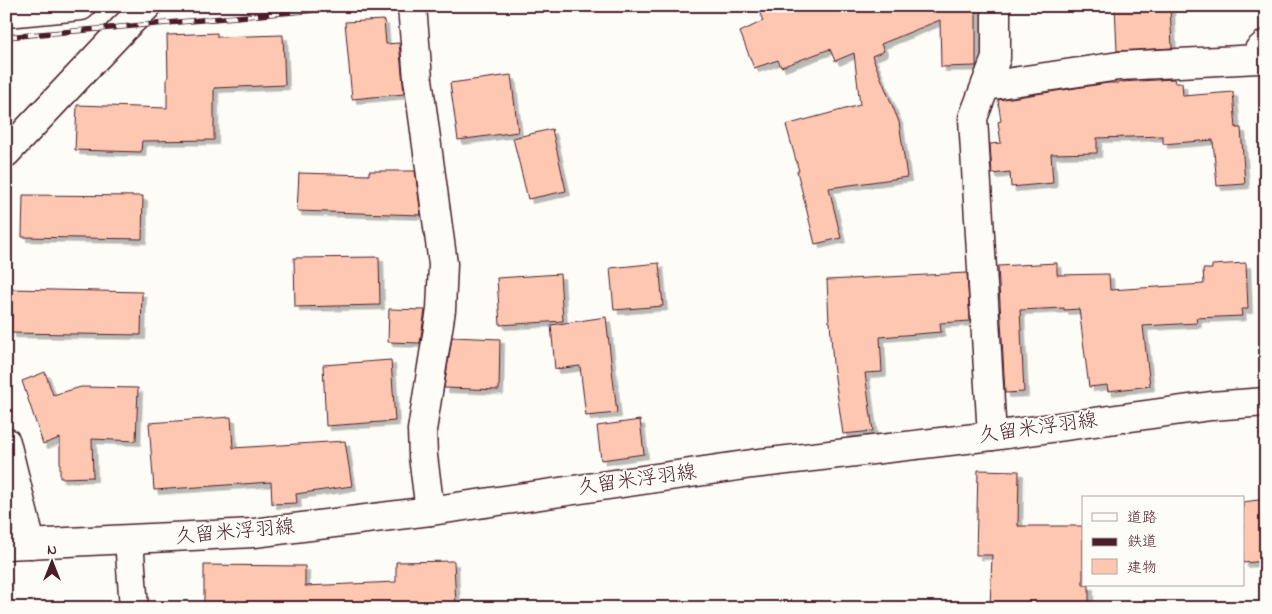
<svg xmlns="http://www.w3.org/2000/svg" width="1272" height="614" font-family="'Indie Flower','Klee One',sans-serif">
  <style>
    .building { fill: #fec7b1; stroke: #4a1f2b; filter: url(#shadow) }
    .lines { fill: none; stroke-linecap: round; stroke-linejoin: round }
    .street-casing { stroke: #4a1f2b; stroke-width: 31 }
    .primary-casing { stroke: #4a1f2b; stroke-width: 31 }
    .street { stroke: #fdfcf7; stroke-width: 28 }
    .primary { stroke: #fdfcf7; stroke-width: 28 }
    .rail-casing { stroke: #4a1f2b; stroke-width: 5.5 }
    .rail { stroke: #fdfcf7; stroke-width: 4; stroke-dasharray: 11; stroke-linecap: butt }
    .labels { text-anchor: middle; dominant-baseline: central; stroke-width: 4; stroke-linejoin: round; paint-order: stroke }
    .street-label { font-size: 20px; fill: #4a1f2b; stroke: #fdfcf7 }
  </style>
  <defs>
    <filter id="shadow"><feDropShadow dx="4.5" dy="4.5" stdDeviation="0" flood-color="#0004"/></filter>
  </defs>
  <rect width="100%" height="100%" fill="#fdfcf7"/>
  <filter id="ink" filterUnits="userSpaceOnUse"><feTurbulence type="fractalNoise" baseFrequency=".02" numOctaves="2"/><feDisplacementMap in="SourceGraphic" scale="10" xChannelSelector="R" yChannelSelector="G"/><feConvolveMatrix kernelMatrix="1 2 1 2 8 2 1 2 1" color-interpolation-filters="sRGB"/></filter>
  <g filter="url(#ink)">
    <!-- building -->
    <path class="building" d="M757,6H976V66L941,67L940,20L881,44L884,51L872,56L899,122L907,177L829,188L841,238L815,244L797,171H799L786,125L860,105L854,53L835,61L830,49L781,67L778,60L754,68L740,32L763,21Z
      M1115,6H1170L1172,48L1117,51Z
      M384,20L386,44L399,43L404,94L352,99L345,22Z
      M217,33V37L283,35L285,85L214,88V140L142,141L141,152L75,150L77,105L167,108V78H168L167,35Z
      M511,75L518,132L458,140L450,83Z
      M1174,79L1175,83H1182L1183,96L1233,92L1236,128H1241L1245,184L1217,186L1213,140L1163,144V136L1097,138V153L1051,154L1053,183L1011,187L1010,172L992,174L990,144L1001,143L998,122L1001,121L998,100L1108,83H1118L1121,82Z
      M552,129L566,191L528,199L513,138Z
      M369,171H415L421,215L297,211L299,173L369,175Z
      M23,195L143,196L142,239L22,237Z
      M379,257L380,305L295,307L294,258Z
      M659,263L663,306L614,310L610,268Z
      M1057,263V275L1109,274L1110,290L1204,284L1203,269H1212V265L1246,263L1248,309H1241L1242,316L1196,318L1197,323L1143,326L1150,386L1108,391L1107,385L1089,387L1079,309L1064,310V308L1020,310L1024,392L1005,393L998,266Z
      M967,273L970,321L940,323L941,332L880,337L882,372L865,373L873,431L843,434L833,364L830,322H829L827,280Z
      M560,274L563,321L500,325L497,278Z
      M11,289L142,292L141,335L11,333Z
      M389,309L425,310L420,343L388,342Z
      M606,317L617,413L586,416L580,366L555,369L551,325Z
      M452,337L500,339L499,390L444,388Z
      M391,360L395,421L326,426L323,365Z
      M45,372L53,395L81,387L138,388L136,441L92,439L93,477L60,478V438L43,444L22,381Z
      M231,417L233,448L345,441L352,486L296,494L297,503L272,504L271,482L154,490L149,423Z
      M640,420L644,454L601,460L597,426Z
      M978,470L1019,471L1018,526H1083V585H1089V608H990L992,555H976Z
      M1266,499V561L1243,563V502Z
      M454,561L456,607L204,608V565L305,566V586L396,582V562Z"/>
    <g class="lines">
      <!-- street casing -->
      <g class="street-casing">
        <path id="street" d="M412,6L418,79L443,264L441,310L422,430L423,456L430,511
          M6,13L81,6
          M986,86L1119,66L1259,59V50L1266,44
          M6,153L124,28L147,6
          M992,436L973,118L996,58V6
          M6,442L31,544
          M129,540L134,608"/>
      </g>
      <!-- primary casing -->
      <g class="primary-casing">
        <path id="primary" d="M6,545L254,533L430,511L752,464L992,436L1211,406L1266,402"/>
      </g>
      <!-- street -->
      <use href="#street" class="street"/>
      <!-- primary -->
      <use href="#primary" class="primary"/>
      <!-- rail casing -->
      <g class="rail-casing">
        <path id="rail" d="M6,37L361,6"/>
      </g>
      <!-- rail -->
      <use href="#rail" class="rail"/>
    </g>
  </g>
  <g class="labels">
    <!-- street labels -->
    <g class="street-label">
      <text transform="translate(1038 429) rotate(-8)">久留米浮羽線</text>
      <text transform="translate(637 481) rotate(-8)">久留米浮羽線</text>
      <text transform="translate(235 533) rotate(-5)">久留米浮羽線</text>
    </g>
  </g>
  <!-- margin -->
  <rect width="1272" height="614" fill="none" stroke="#fdfcf7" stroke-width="25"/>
  <rect x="12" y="12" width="1247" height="589" fill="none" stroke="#4a1f2b" stroke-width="2" filter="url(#ink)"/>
  <!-- legend -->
  <rect x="1082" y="496" width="162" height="90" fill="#fdfcf7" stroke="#b5a4a5"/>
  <rect x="1092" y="513" width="25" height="8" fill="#fdfcf7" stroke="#b5a4a5"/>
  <text x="1127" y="522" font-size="15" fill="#4a1f2b">道路</text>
  <rect x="1092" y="538" width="25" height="8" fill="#4a1f2b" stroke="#b5a4a5"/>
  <text x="1127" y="546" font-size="15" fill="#4a1f2b">鉄道</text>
  <rect x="1092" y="559" width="25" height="15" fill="#fec7b1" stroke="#b5a4a5"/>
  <text x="1127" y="572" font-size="15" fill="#4a1f2b">建物</text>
  <!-- north arrow -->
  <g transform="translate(52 562)" stroke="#fdfcf7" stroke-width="4" paint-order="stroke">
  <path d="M0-4L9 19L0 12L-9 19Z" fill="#4a1f2b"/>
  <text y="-8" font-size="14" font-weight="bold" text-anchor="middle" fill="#4a1f2b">N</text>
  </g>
</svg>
